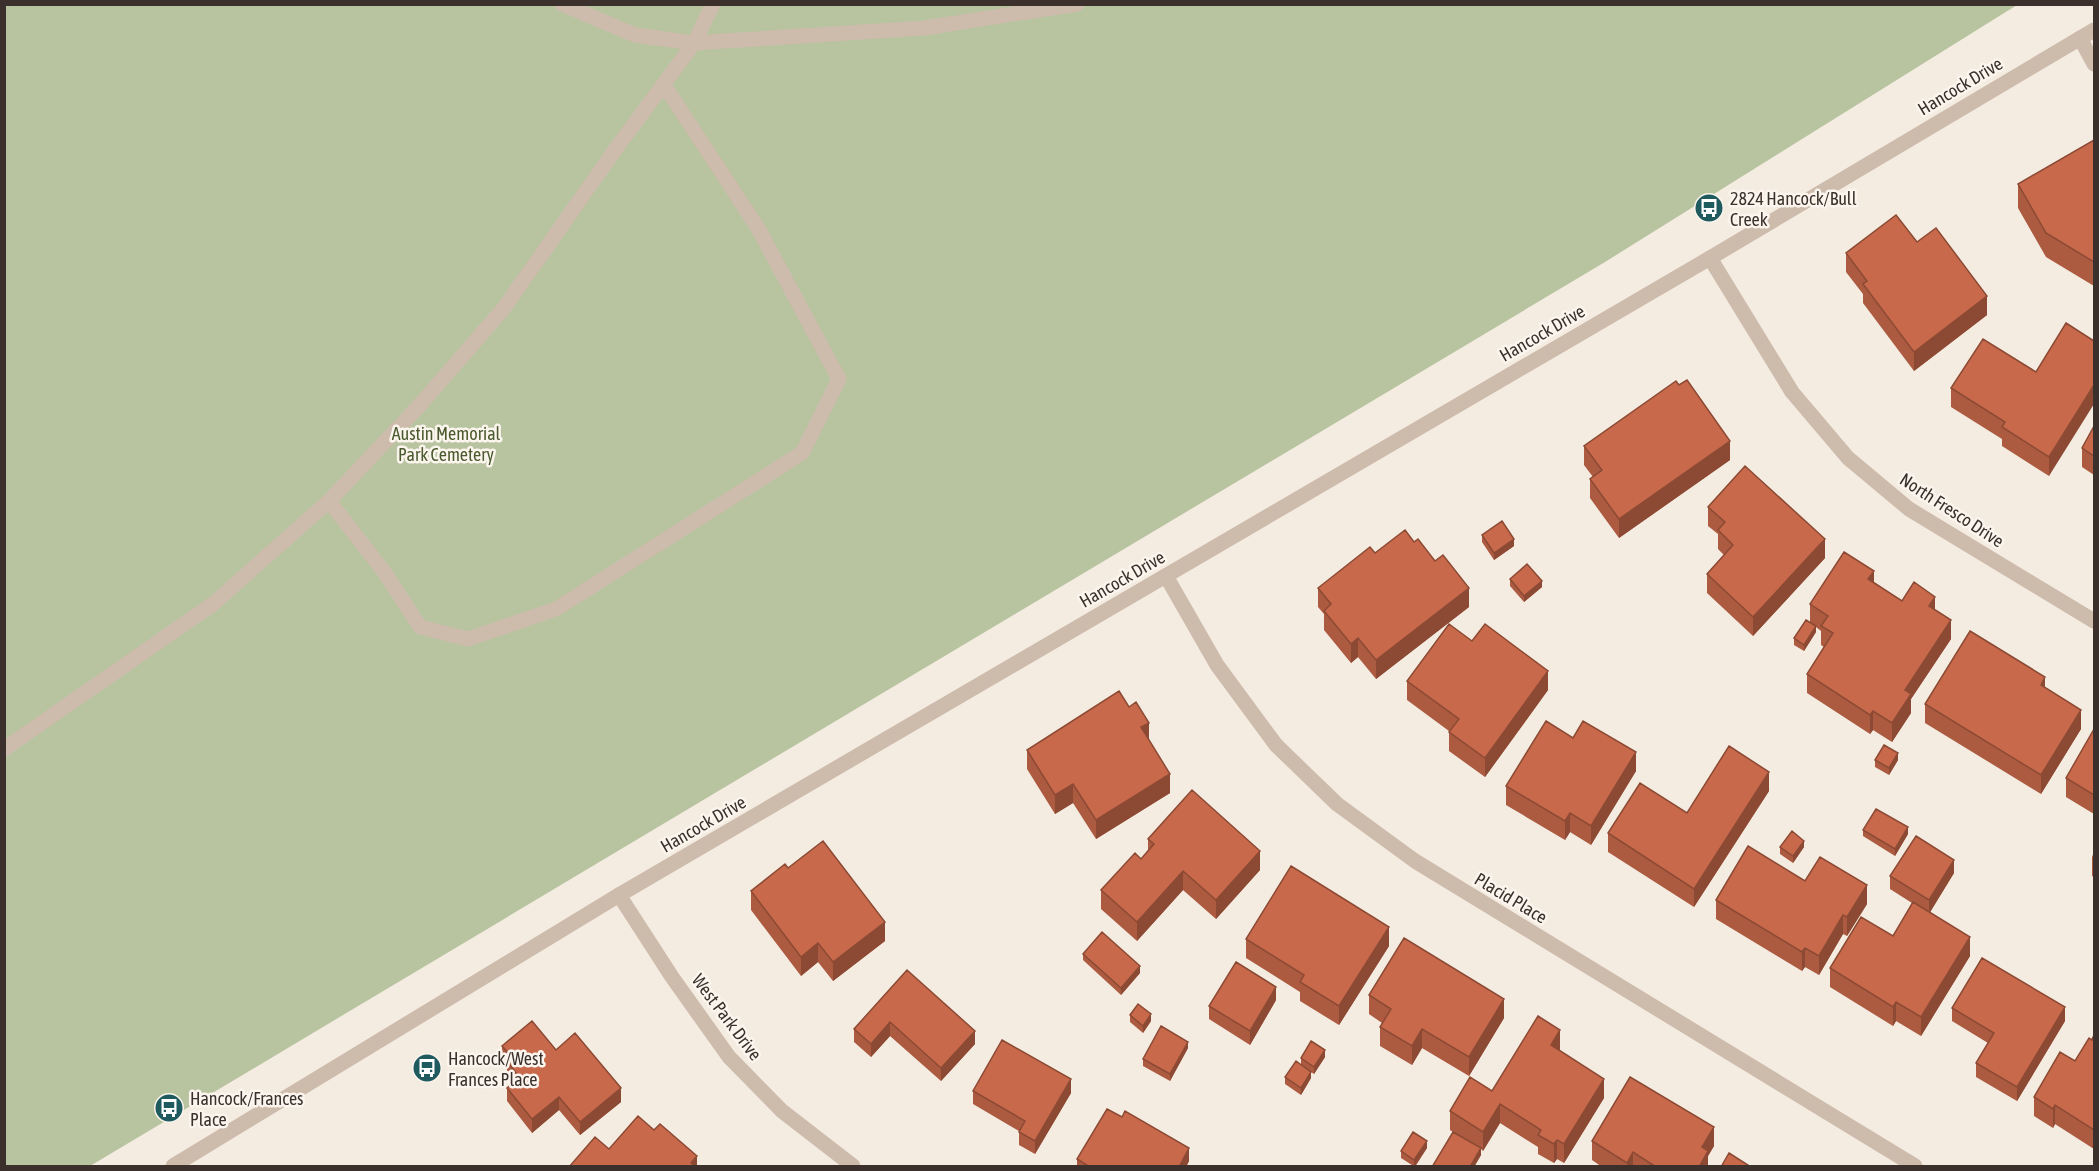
<svg xmlns="http://www.w3.org/2000/svg" width="2099" height="1171" font-family="'Asap Condensed',sans-serif">
  <style>
    .green { fill: #b8c4a0 }
    .lines { fill: none; stroke-linecap: round; stroke-linejoin: round }
    .service { stroke: #cdbbac; stroke-width: 15 }
    .minor { stroke: #cdbbac; stroke-width: 15 }
    .tertiary { stroke: #cdbbac; stroke-width: 15 }
    .wall { fill: #ac5a40 }
    .shaded-wall { fill: #8c4a34 }
    .building { fill: #c8694b; stroke: #8c4a34; stroke-width: 1.5 }
    .labels { text-anchor: middle; dominant-baseline: central; stroke-width: 5; stroke-linejoin: round; paint-order: stroke }
    .street-label { font-size: 18px; fill: #3b302b; stroke: #fbf5ee }
    .poi-label { font-size: 18px; fill: #3b302b; stroke: #fbf5ee; text-anchor: start }
    .park-label { font-size: 18px; fill: #4a5a2e; stroke: #fbf5ee }
  </style>
  <rect width="100%" height="100%" fill="#f4ebe1"/>
  <!-- green -->
  <path class="green" d="M5,5H2017L1605,262L90,1166H5Z"/>
  <g class="lines">
    <!-- service -->
    <path class="service" d="M562,4L635,35L694,43L713,4
      M2080,38L2094,64
      M329,501L385,573L420,627L468,639L556,609L802,453L839,379L758,228L664,85
      M4,749L213,604L329,501L419,406L504,308L612,154L694,43L924,28L1077,4"/>
    <!-- minor -->
    <path class="minor" d="M1710,258L1792,392L1848,458L1909,509L2094,621
      M1166,576L1217,665L1276,745L1337,804L1415,861L1915,1166
      M619,895L672,977L729,1057L782,1111L853,1166"/>
    <!-- tertiary -->
    <path class="tertiary" d="M173,1166L619,895L1710,258L2094,30"/>
  </g>
  <!-- wall -->
  <path class="wall" d="M2094,140V286L2046,257L2018,208V184Z
    M1917,242L1987,315L1914,371L1863,303V294L1846,272V253Z
    M2066,323L2049,476L2002,446V439L1951,407V388L2036,372Z
    M2094,426V475L2082,467V448Z
    M1584,446L1730,460L1619,538L1590,498V479L1593,477L1584,465Z
    M1708,507L1825,558L1753,636L1707,593V574L1724,555L1718,549V534L1708,526Z
    M1482,535L1514,546L1494,560L1482,542Z
    M1414,542L1469,607L1376,679L1358,657L1351,663L1324,630V614L1318,607V588L1375,553Z
    M1510,579L1542,587L1524,602L1510,586Z
    M1874,582L1902,601L1935,610L1951,639L1911,699V713L1892,742L1873,730L1870,734L1807,693V674L1824,647L1821,645V631L1816,627V632L1804,651L1794,645V638L1810,622V604Z
    M1472,641L1548,690L1485,777L1449,751V731L1407,700V681Z
    M2045,688L2081,729L2041,794L1925,723V704Z
    M2094,729V814L2066,797V778Z
    M1573,738L1636,771L1591,845L1570,832L1565,840L1506,805V786Z
    M1149,741L1170,793L1096,839L1073,803L1055,814L1027,769V750Z
    M1875,760H1898L1889,775L1875,767Z
    M1769,791L1694,907L1608,852V833Z
    M1863,830L1908,834L1895,856L1863,836Z
    M1148,839L1260,870L1216,919L1183,890L1137,941L1101,909V890L1141,859L1148,850Z
    M1780,847H1804L1793,863L1780,854Z
    M2094,852V877L2092,876V857Z
    M788,868L885,941L833,981L818,962L801,976L751,910V891Z
    M1954,873L1930,912L1970,956L1921,1036L1896,1021L1893,1026L1830,987V968L1893,936L1912,903L1890,889V876Z
    M1805,881L1867,904L1847,936L1843,934L1819,975L1805,967L1802,971L1716,919V900Z
    M1246,939L1389,946L1339,1025L1300,1001V992L1246,958Z
    M1083,954L1140,973L1121,995L1083,960Z
    M907,970L975,1044L941,1081L890,1036L871,1057L854,1042V1029Z
    M1369,995L1504,1018L1469,1076L1422,1048L1412,1065L1380,1046V1027L1382,1023L1369,1014Z
    M1276,1000L1250,1045L1209,1019V1006Z
    M1952,1008L2065,1021L2017,1101L1976,1077V1063L1988,1043L1952,1021Z
    M1130,1015L1151,1021L1143,1033L1130,1022Z
    M2094,1035V1149L2055,1124L2053,1128L2034,1116V1097L2075,1061Z
    M502,1046L556,1050L621,1102L580,1135L559,1110L532,1133L507,1101V1088L513,1082L507,1075V1064L502,1059Z
    M1188,1048L1170,1081L1143,1066V1059Z
    M1560,1049L1559,1051L1604,1098L1564,1163L1557,1159L1554,1163L1538,1154V1147L1500,1123L1483,1151L1481,1149V1155L1474,1167H1432L1453,1132L1450,1130V1111L1492,1091Z
    M1325,1057L1314,1074L1311,1072V1078L1301,1095L1285,1084V1077L1301,1064V1058Z
    M973,1091L1071,1093L1035,1154L1019,1145V1131L973,1104Z
    M1592,1141L1714,1146L1708,1156V1167H1602L1592,1160Z
    M1427,1148L1415,1167L1401,1158V1151Z
    M1077,1159L1189,1161L1186,1167H1077Z"/>
  <!-- shaded-wall -->
  <path class="shaded-wall" d="M1987,296V315L1914,371V352Z
    M2094,385V404L2049,476V457Z
    M1730,441V460L1619,538V519Z
    M1514,539V546L1494,560V553Z
    M1825,539V558L1753,636V617Z
    M1874,571V590L1868,579Z
    M1542,581V587L1524,602V596Z
    M1469,588V607L1376,679V660Z
    M1935,597V616L1929,606Z
    M1951,620V639L1911,699V713L1892,742V723L1905,690Z
    M1816,626V632L1804,651V645Z
    M1358,638V657L1351,663V644Z
    M1548,671V690L1485,777V758Z
    M2045,677V696L2041,685Z
    M2081,710V729L2041,794V775Z
    M1873,711V730L1870,734V715Z
    M1149,723V742L1141,727Z
    M1636,752V771L1591,845V826Z
    M1898,753V760L1889,775V768Z
    M1769,772V791L1694,907V889Z
    M1170,774V793L1096,839V820Z
    M1073,784V803L1055,814V795Z
    M1570,813V832L1565,840V821Z
    M1908,827V834L1895,856V849Z
    M1804,841V847L1793,863V856Z
    M1260,851V870L1216,919V900Z
    M1954,860V873L1929,914V900Z
    M1183,871V890L1137,941V922Z
    M1867,885V904L1847,936V917Z
    M1843,915V934L1819,975V956Z
    M885,922V941L833,981V962Z
    M1389,927V946L1339,1025V1006Z
    M1970,937V956L1921,1036V1017Z
    M818,943V962L801,976V957Z
    M1805,948V967L1802,971V952Z
    M1140,966V973L1121,995V988Z
    M1276,987V1000L1250,1045V1031Z
    M1504,999V1018L1469,1076V1057Z
    M1896,1002V1021L1893,1026V1007Z
    M2065,1007V1021L2017,1101V1087Z
    M1151,1014V1021L1143,1033V1026Z
    M890,1022V1036L871,1057V1044Z
    M1422,1029V1048L1412,1065V1046Z
    M1560,1030V1049L1551,1064V1045Z
    M975,1031V1044L941,1081V1068Z
    M1188,1042V1048L1170,1081V1074Z
    M1325,1050V1057L1314,1074V1067Z
    M1311,1072V1078L1301,1095V1088Z
    M1071,1079V1093L1035,1154V1141Z
    M1604,1079V1098L1564,1163V1144Z
    M621,1088V1102L580,1135V1122Z
    M559,1097V1110L532,1133V1119Z
    M1500,1104V1123L1483,1151V1132Z
    M2055,1105V1124L2053,1128V1109Z
    M1714,1127V1146L1708,1156V1167H1699L1702,1147Z
    M1557,1140V1159L1554,1163V1144Z
    M1427,1141V1148L1414,1167V1160Z
    M1189,1148V1161L1186,1167H1178Z
    M1481,1148V1155L1474,1167H1470Z
    M1633,1152V1167H1627V1163Z
    M697,1156V1167H691V1163Z"/>
  <!-- building -->
  <path class="building" d="M2094,140V262L2046,233L2018,184Z
    M1896,215L1917,242L1936,228L1987,296L1914,352L1863,284L1867,281L1846,253Z
    M2066,323L2094,341V385L2049,457L2002,427L2005,422L1951,388L1983,339L2036,372Z
    M1687,380L1730,441L1619,519L1590,479L1602,470L1584,446L1676,381L1679,385Z
    M2094,426V456L2082,448Z
    M1745,466L1825,539L1753,617L1707,574L1733,545L1718,530L1725,522L1708,507Z
    M1502,521L1514,539L1494,553L1482,535Z
    M1405,530L1414,542L1418,539L1435,561L1443,555L1469,588L1376,660L1358,638L1351,644L1324,611L1331,604L1318,588L1370,547L1375,553Z
    M1844,552L1874,571L1868,579L1902,601L1914,582L1935,597L1929,606L1951,620L1905,690L1911,694L1892,723L1873,711L1870,715L1807,674L1833,633L1821,626L1828,616L1810,604Z
    M1527,564L1542,581L1524,596L1510,579Z
    M1806,620L1816,626L1804,645L1794,638Z
    M1449,624L1472,641L1485,624L1548,671L1485,758L1449,732L1459,719L1407,681Z
    M1970,631L2045,677L2041,685L2081,710L2041,775L1925,704Z
    M1119,691L1129,707L1136,702L1149,723L1141,727L1170,774L1096,820L1073,784L1055,795L1027,750Z
    M1546,721L1573,738L1583,721L1636,752L1591,826L1570,813L1565,821L1506,786Z
    M2094,729V795L2066,778Z
    M1884,745L1898,753L1889,768L1875,760Z
    M1729,746L1769,772L1694,889L1608,833L1640,783L1687,813Z
    M1192,790L1260,851L1216,900L1183,871L1137,922L1101,890L1135,853L1141,859L1154,844L1148,839Z
    M1876,809L1908,827L1895,849L1863,830Z
    M1792,831L1804,841L1793,856L1780,847Z
    M1916,836L1954,860L1929,900L1890,876Z
    M823,841L885,922L833,962L818,943L801,957L751,891L785,864L788,868Z
    M1748,846L1805,881L1820,857L1867,885L1847,917L1843,915L1819,956L1805,948L1802,952L1716,900Z
    M1291,866L1389,927L1339,1006L1300,982L1304,975L1246,939Z
    M1913,902L1970,937L1921,1017L1896,1002L1893,1007L1830,968L1861,917L1893,936Z
    M1102,932L1140,966L1121,988L1083,954Z
    M1404,938L1504,999L1469,1057L1422,1029L1412,1046L1380,1027L1391,1009L1369,995Z
    M1982,958L2065,1007L2017,1087L1976,1063L1994,1033L1952,1008Z
    M1236,962L1276,987L1250,1031L1209,1006Z
    M907,970L975,1031L941,1068L890,1022L871,1044L854,1029Z
    M1138,1004L1151,1014L1143,1026L1130,1015Z
    M1538,1016L1560,1030L1551,1045L1604,1079L1564,1144L1557,1140L1554,1144L1538,1135L1541,1130L1500,1104L1483,1132L1450,1111L1470,1077L1492,1091Z
    M532,1021L556,1050L575,1033L621,1088L580,1122L559,1097L532,1119L507,1088L519,1077L507,1061L512,1057L502,1046Z
    M1161,1026L1188,1042L1170,1074L1143,1059Z
    M2094,1035V1130L2055,1105L2053,1109L2034,1097L2060,1052L2075,1061L2089,1038L2092,1040Z
    M1002,1040L1071,1079L1035,1141L1019,1132L1025,1121L973,1091Z
    M1311,1041L1325,1050L1314,1067L1301,1058Z
    M1296,1061L1311,1072L1301,1088L1285,1077Z
    M1630,1077L1714,1127L1702,1147L1708,1151L1699,1167H1656L1633,1152L1627,1163L1592,1141Z
    M1107,1109L1122,1117L1125,1111L1189,1148L1179,1167H1090L1077,1159Z
    M638,1116L654,1130L660,1124L697,1156L691,1163L696,1167H569L595,1137L609,1149Z
    M1413,1132L1427,1141L1414,1160L1401,1151Z
    M1453,1132L1481,1148L1470,1167H1432Z
    M1729,1153L1751,1167H1721Z"/>
  <!-- icons -->
  <defs>
    <g id="bus-disc" transform="scale(1.5)"><circle r="9.5" fill="#1f5a5e" stroke="#fbf5ee"/><path d="M-5-6H5V4H4V6H2V4H-2V6H-4V4H-5ZM-3.5-4V0h7V-4ZM-3.5 1.2v1.5H-2V1.2ZM2 1.2v1.5H3.5V1.2Z" fill="#fff"/></g>
  </defs>
  <g fill-rule="evenodd">
    <use href="#bus-disc" x="1709" y="208"/>
    <use href="#bus-disc" x="427" y="1068"/>
    <use href="#bus-disc" x="169" y="1108"/>
  </g>
  <g class="labels">
    <!-- street labels -->
    <g class="street-label">
      <text transform="translate(1960 86) rotate(-31)">Hancock Drive</text>
      <text transform="translate(1542 333) rotate(-30)">Hancock Drive</text>
      <text transform="translate(1952 510) rotate(33)">North Fresco Drive</text>
      <text transform="translate(1122 579) rotate(-30)">Hancock Drive</text>
      <text transform="translate(703 824) rotate(-30)">Hancock Drive</text>
      <text transform="translate(1511 898) rotate(31)">Placid Place</text>
      <text transform="translate(727 1017) rotate(53)">West Park Drive</text>
    </g>
    <!-- poi labels -->
    <g class="poi-label">
      <text x="1730" y="198">2824 Hancock/Bull<tspan x="1730" dy="21">Creek</tspan></text>
      <text x="448" y="1058">Hancock/West<tspan x="448" dy="21">Frances Place</tspan></text>
      <text x="190" y="1098">Hancock/Frances<tspan x="190" dy="21">Place</tspan></text>
    </g>
    <!-- park labels -->
    <g class="park-label">
      <text x="446" y="433">Austin Memorial<tspan x="446" dy="21">Park Cemetery</tspan></text>
    </g>
  </g>
  <!-- border -->
  <rect width="2099" height="1171" fill="none" stroke="#3b302b" stroke-width="12"/>
</svg>
